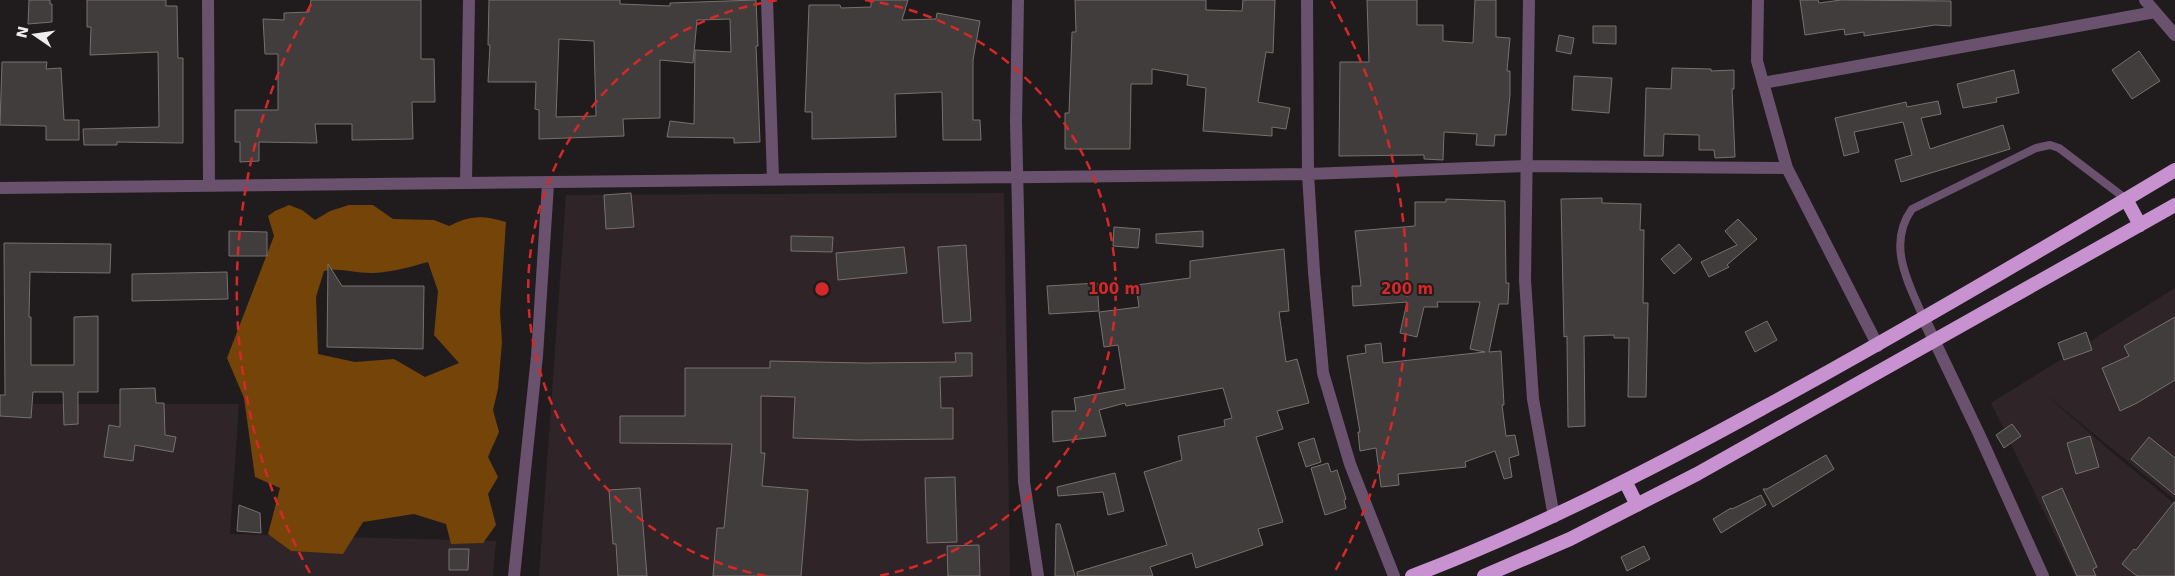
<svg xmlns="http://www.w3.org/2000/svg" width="2175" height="576" font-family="'DejaVu Sans',sans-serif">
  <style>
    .built { fill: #2f2428 }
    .forest { fill: #744408; fill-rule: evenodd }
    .building { fill: #423d3d; stroke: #767070; fill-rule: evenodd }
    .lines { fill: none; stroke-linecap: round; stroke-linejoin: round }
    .service { stroke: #6a526e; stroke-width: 8 }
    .minor { stroke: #6a526e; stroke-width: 12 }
    .trunk { stroke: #c891d0; stroke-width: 14 }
    .ring { fill: none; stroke: #d62828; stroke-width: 2.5; stroke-dasharray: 9 6 }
    .centre { fill: #d62828; stroke: #201c1d; stroke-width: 2.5 }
    .ring-label { font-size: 15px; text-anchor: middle; font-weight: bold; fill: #d62828; stroke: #201c1d; stroke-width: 4; stroke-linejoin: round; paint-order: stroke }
  </style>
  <rect width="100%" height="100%" fill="#201c1d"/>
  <!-- built -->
  <path class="built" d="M1004,193L1010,576H539L566,195Z
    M2175,288V500L2045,394L2114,454L2175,504V576H2075L1991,403Z
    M0,404H239L230,534L496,541L493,576H0Z"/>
  <!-- forest -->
  <path class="forest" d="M289,205L302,210L315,220L330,211L349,205H373L393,219L434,220L449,226C471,215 483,215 506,222L500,312L502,342L498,389L493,410L499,432L488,457L498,477L488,494L496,525L483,543L451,544L446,524L414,514L363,522L343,554L291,551L268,534L280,488L255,477L244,398L227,358L274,236L268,216L275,211ZM428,262L438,291L434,335L459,363L425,377L394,359L355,362L318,354L316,297L324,271C340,267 357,274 374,273C392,272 410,267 428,262Z"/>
  <!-- building -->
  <path class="building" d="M29,0H50V4H52V22L28,24Z
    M87,0H166V6H177L178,58H183V143L117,142V145H84L83,129L159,127L158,52L90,55L91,27H87Z
    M311,0H421V59H434L435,102H412L413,139L352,140V124H315L317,143L259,142V161L240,162V142H235V110H278V54H265L263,19L284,20V13L309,12Z
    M489,0H620V4L670,6V3L756,0L758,46H756L760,142L734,143V138L667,137L670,121L694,124L695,50L731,52L730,19L697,20L693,63L660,60V118L623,119L624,136L539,139V110L535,109L536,82H488L490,45H488ZM559,39L594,41L596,116L556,117Z
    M871,0H908L902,20L936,19L937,13L980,21L973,60V120H980L981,140H943L942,92L895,94L896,137L812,139V112H805L809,5H840L841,8L871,7Z
    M1075,0H1206V10L1242,11L1243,0H1275L1273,53L1266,52L1258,102L1290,108L1286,129L1272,127V136L1203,131L1206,88L1187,85L1188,75L1152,69V84H1131L1130,149H1065V113H1069L1072,32H1076Z
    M1367,0H1417V25H1443V41L1473,43L1475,0H1496V37L1510,38L1507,71H1510V95L1506,135H1495L1494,146L1476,145L1477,134L1444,132L1443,160L1424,159V155L1339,156L1340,62H1369Z
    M1800,0H1818L1819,3L1841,0L1951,1V26L1935,25L1864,36V32L1845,35L1844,29L1805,35Z
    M1593,26H1616V44L1593,43Z
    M1559,35L1574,38L1571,54L1556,51Z
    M2139,51L2160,81L2132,99L2112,70Z
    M2,62H47L46,69L61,68L64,120H79V140H46V126L0,125Z
    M1672,68L1711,69V71L1734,70V89H1732L1735,157L1715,158L1714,150H1699V135L1664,134L1663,156H1644L1646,88L1671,89Z
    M2014,70L2019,93L1996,98L1997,102L1963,108L1957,84Z
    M1574,76L1612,78L1609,113L1572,110Z
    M1938,101L1941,114L1921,118L1930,149L2003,125L2010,149L1901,182L1895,160L1912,155L1903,122L1854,132L1859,152L1844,156L1835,118L1906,102L1907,107Z
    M631,193L634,227L606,229L604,195Z
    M1602,198V203L1641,204L1640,230H1644L1643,303H1648L1646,397H1628L1629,338H1614V335L1584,336L1585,426L1568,427L1567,336L1564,337L1561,199Z
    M1446,199L1505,201L1506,283H1509L1508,304H1499L1489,352L1501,351L1504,405H1502L1506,436L1515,435L1519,455L1509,458L1512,477L1504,479L1495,451L1465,462L1466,467L1398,474L1399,485L1381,487L1376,448L1360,451L1358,432H1360L1347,356L1366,353L1365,345L1381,343L1383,363L1485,352L1470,349L1480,302H1437L1438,307H1424L1417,337L1400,333L1407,302L1353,306L1352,286H1361L1355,231L1415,226V202H1446Z
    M1738,219L1757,239L1727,265L1729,267L1709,277L1701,262L1737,245L1725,231Z
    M1114,227L1140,229L1138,248L1113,246Z
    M229,231L267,232V256H229Z
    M1203,231V247L1156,243V234Z
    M791,236L833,237L832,252L791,251Z
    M4,243L111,244L110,273L30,272L29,317H31V365H74V317L98,316V392H78V424L64,425L63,392H33L31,418L0,416V395H5Z
    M1679,244L1692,259L1674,274L1661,259Z
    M966,245L971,321L943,323L938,247Z
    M904,247L907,273L838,280L836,253Z
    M1284,249L1289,311L1279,312L1286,362L1297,359L1309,403L1277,411L1283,429L1256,437L1283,522L1258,529L1263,545L1196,568L1192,553L1150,567L1153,576H1077V572L1167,545L1144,472L1182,460L1178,436L1225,426L1224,420L1232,418L1223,388L1126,406L1125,403L1099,410L1106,436L1053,442L1052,411H1076L1074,398L1125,389L1118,345L1104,347L1099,312L1139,307L1136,285L1190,278V261Z
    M328,264L342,286H424L423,349L327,347Z
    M227,272L228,299L132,301V274Z
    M1097,283L1099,311L1049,314L1047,286Z
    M2175,317V380L2137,403L2120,411L2102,368L2129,356L2124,346Z
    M1767,321L1777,340L1755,352L1745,332Z
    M2086,332L2092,350L2064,360L2058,343Z
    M955,353H972V376L940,377L941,408H953V439L858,440L793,438L795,397L761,396V453H765L762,486L808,490L801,576H713L717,528H724L732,444L620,443V416H685V368H770V361L864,363L956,362Z
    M155,388L156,403H164L165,435L176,437L173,452L135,445L133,461L104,457L109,425L120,427V389Z
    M2012,424L2021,436L2004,448L1996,435Z
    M2090,436L2099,467L2076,474L2067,443Z
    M2149,437L2175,458V495L2131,459Z
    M1314,438L1321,462L1306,467L1298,443Z
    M1826,455L1834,469L1773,507L1763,489H1767Z
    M1328,463L1331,472L1337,470L1346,499L1344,500L1346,508L1325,515L1311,468Z
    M1115,473L1124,511L1108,515L1103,492L1058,496L1057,487Z
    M955,477L957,542L927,543L925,478Z
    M640,488L647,576H618L616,544H613L609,490Z
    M2062,488L2097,567L2093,569L2096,576H2077L2042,497Z
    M1761,495L1766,505L1721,533L1713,519L1731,508L1732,509Z
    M2175,501V576H2137L2122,564L2134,549L2136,550Z
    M239,505L260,513L261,533L237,531Z
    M1056,524H1060L1075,576H1055Z
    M979,545L980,576H948L947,546Z
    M1644,546L1650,559L1627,571L1621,557Z
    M449,549H469L468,570H449Z"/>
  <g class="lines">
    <!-- service -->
    <path class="service" d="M1924,319C1909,284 1886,245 1912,209L2036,148L2050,145L2059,148L2126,199"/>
    <!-- minor -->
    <path class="minor" d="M208,0L209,185
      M767,0L773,179
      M1018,0L1016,121L1024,482L1038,576
      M1307,0L1308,174L1314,272L1323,373L1350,464L1394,576
      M1529,0L1525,280L1533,399L1554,517
      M1758,0L1757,61L1787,168L1878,346
      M2145,0L2175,35
      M1763,83L2155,12
      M466,182L469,0
      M0,188L1308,174L1528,166L1787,168
      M1924,319L1979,434L2043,576
      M514,576L537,356L548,184"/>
    <!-- trunk -->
    <path class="trunk" d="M2126,199L2140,225
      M1625,481L1637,505
      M1412,576C1533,530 1648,471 1761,409C1901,333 2038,252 2175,170
      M1484,576L1570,539L1697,474L2175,205"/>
  </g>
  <!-- distance rings -->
  <g class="ring">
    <path d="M766 576A292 292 0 0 1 779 0M865 0A292 292 0 0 1 878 576"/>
    <path d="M310 573A585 585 0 0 1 313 1M1331 1A585 585 0 0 1 1334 573"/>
  </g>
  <circle cx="822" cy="289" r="8" class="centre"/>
  <g class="ring-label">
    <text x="1114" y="294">100 m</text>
    <text x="1407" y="294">200 m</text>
  </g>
  <!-- north arrow -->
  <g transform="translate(35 35) rotate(283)" stroke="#201c1d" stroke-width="4" paint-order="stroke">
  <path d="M0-4L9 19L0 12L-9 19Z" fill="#f0edee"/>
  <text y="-8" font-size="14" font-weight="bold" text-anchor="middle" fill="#f0edee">N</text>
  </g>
</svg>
